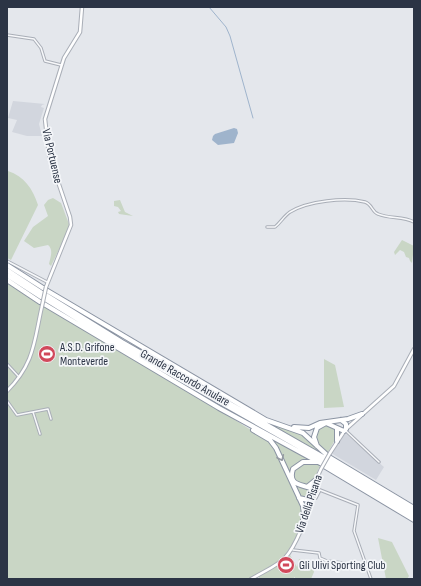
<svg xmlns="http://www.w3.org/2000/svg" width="421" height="586" font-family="'Sofia Sans Condensed',sans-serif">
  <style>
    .built { fill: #d2d6de }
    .green { fill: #c9d6c5 }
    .water { fill: #9fb4cc }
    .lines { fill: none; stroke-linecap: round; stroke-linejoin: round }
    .stream { stroke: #9fb4cc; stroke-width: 1 }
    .minor-casing { stroke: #a9aeb7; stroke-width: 3.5 }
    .secondary-casing { stroke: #a9aeb7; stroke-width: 4.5 }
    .motorway-casing { stroke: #8b94a3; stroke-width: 6 }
    .minor { stroke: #f7f8fa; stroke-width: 1.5 }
    .secondary { stroke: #fff; stroke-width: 2.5 }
    .motorway { stroke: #fff; stroke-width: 4 }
    .secondary-bridge-casing { stroke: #a9aeb7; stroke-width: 4.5; stroke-linecap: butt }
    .secondary-bridge { stroke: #fff; stroke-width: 2.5 }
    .oneway { stroke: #959aa2 }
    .labels { text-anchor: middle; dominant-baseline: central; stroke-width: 3.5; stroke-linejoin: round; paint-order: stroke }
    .street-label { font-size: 12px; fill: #2b3445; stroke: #f4f6f9 }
    .poi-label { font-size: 12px; fill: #2b3445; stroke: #f4f6f9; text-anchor: start }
  </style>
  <rect width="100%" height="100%" fill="#e4e7ec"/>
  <!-- built -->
  <path class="built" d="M13,101L45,104L42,105L41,107L44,108L39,124L42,136H27L12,132L17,120L8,118Z
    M345,433L384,467L376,480L331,453Z"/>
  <!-- green -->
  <path class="green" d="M8,171C24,176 33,189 38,205L11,260L7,258Z
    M53,198L61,203L69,224L68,231L51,266L49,264C50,258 54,250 48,245L34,248L24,241L33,227L48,216L44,205L48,200Z
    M120,200L125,212L133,216L119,214L118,212L121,211L118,207L114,206V201Z
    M402,240L414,246L412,263L410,261L409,258L406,257L404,252L400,250L395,255L394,252Z
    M7,282L40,304L224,413L268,441L276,450L301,506L303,517L300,530L285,559L290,555L297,567L299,559L312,562L314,572L311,579H295V577L292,579H259V574L278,562L249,579H7Z
    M324,359L335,365L344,407L324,408Z
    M268,423L293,430L304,436L324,455Z
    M327,425L335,430L336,438L327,454C318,446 314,441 318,428Z
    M259,432L311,460L299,462L291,475L278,449Z
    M315,463L320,465L314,480L307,486L298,484L293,478C295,464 303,464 315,463Z
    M294,483L298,487L309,490L311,493L308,498H301Z
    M378,538L392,542L409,576L407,579H386Z"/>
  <!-- water -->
  <path class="water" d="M234,128L237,129L238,133L234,143L218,145L212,140L213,136L215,134Z"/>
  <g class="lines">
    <!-- stream -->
    <path class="stream" d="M209,7L226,27L230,36L253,118"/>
    <!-- minor casing -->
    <g class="minor-casing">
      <path id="minor" d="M7,35L34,39L41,48L45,61L61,65
        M267,227H275C281,222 284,216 290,212C308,201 345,197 365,202C372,204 372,212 378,214C390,219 403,216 414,222
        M7,261L47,282
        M7,364L19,377
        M7,401L17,415L48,409L51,419
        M33,412L40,434
        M345,430L379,462
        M312,500L316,498L320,490L358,505L354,531L371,579
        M293,550L319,553L320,558L327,561L366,566"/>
    </g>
    <!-- secondary casing -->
    <g class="secondary-casing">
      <path id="secondary" d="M46,287L71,225L70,217L49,155L45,119L64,58L80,32L82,7
        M7,391C35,363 34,341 42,306
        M330,453L345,430L394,386L414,349
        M304,523C311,506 312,486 321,469
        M251,579C281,562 287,563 301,530"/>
    </g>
    <!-- motorway casing -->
    <g class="motorway-casing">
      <path id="motorway" d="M7,265L43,288
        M7,270L42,293
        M7,275L41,297
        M7,280L40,302
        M46,290L266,420L303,433L327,455
        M46,295L122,342L325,458
        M45,299L121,346L324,461
        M44,304L219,408L322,464
        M294,427L309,428L320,423L348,419L362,414
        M337,429V441
        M253,430L270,440L276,448L303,506L304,515L301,531
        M317,446L314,437L317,428L326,423L344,431L346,429V424L341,420
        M329,457L414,508
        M328,460L414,512
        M326,463L414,516
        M324,466L414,520
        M307,487L317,479
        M299,498L308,500L312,493L310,488C300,484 288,485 293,469L303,462H317"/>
    </g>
    <!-- minor -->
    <use href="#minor" class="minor"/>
    <!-- secondary -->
    <use href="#secondary" class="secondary"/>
    <!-- motorway -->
    <use href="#motorway" class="motorway"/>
    <!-- secondary-bridge casing -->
    <g class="secondary-bridge-casing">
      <path id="secondary-bridge" d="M42,306L46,287
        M321,469L330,453"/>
    </g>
    <!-- secondary-bridge -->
    <use href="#secondary-bridge" class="secondary-bridge"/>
  </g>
  <!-- one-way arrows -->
  <defs><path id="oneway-chevron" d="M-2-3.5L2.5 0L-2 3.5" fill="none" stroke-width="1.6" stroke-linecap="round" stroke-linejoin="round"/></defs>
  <use class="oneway" href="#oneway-chevron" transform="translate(281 458) rotate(65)"/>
  <!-- icons -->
  <defs>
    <g id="stadium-disc" transform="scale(0.9)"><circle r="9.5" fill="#d1495b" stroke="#f4f6f9"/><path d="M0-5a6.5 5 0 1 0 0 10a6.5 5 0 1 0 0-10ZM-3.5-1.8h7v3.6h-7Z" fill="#fff"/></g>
  </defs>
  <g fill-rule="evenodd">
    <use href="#stadium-disc" x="47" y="354"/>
    <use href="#stadium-disc" x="286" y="565"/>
  </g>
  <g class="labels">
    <!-- street labels -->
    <g class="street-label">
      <text transform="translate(52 156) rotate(77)">Via Portuense</text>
      <text transform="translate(185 378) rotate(30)">Grande Raccordo Anulare</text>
      <text transform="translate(309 504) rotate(-71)">Via della Pisana</text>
    </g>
    <!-- poi labels -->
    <g class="poi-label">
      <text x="60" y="347">A.S.D. Grifone<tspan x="60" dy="14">Monteverde</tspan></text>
      <text x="299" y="565">Gli Ulivi Sporting Club</text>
    </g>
  </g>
  <!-- border -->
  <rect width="421" height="586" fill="none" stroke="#2b3445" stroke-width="16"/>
</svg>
